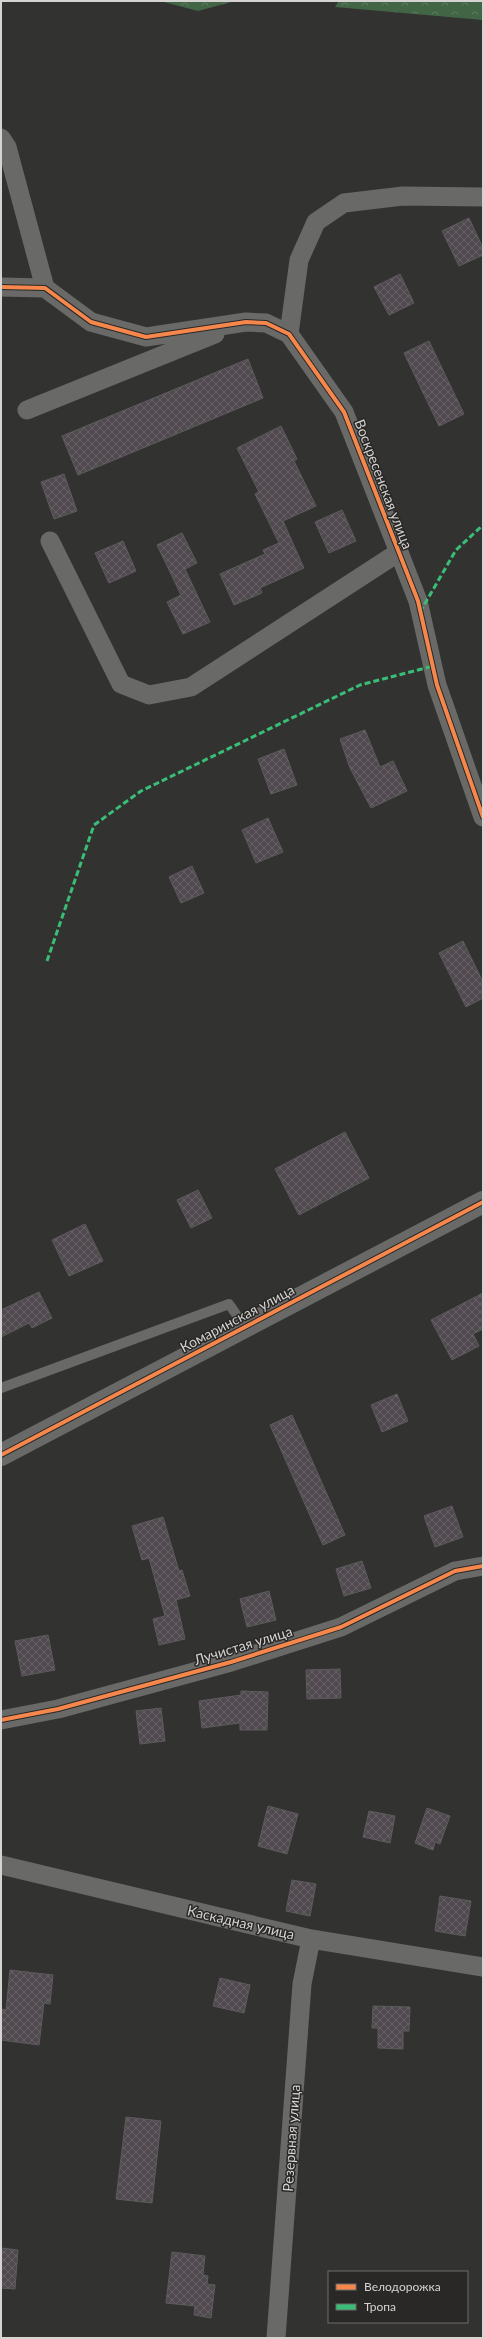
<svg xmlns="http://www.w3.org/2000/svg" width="484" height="2339" font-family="Lato,sans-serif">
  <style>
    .forest { fill: url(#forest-crowns) }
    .building { fill: url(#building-cross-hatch); stroke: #5d5c5c }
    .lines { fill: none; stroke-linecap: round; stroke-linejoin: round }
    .service { stroke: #696968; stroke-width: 10 }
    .minor { stroke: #696968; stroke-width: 19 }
    .tertiary { stroke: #696968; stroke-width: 22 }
    .quiet { stroke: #3abd76; stroke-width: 3; stroke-dasharray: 6 3; stroke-linecap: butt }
    .cycleway-casing { stroke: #292826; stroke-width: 6 }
    .cycleway { stroke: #f5874c; stroke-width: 4 }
    .labels { text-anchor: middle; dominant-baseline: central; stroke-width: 3; stroke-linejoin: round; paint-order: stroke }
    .street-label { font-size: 14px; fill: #d5d4d2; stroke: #292826 }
  </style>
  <defs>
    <pattern id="forest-crowns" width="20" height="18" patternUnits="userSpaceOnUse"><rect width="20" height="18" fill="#426546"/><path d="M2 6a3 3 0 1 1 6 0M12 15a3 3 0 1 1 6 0" fill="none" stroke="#5c7a60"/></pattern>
    <pattern id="building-cross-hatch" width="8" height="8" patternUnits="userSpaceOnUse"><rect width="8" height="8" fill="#50494f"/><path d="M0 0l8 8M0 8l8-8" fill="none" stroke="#686267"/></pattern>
  </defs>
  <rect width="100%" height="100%" fill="#323231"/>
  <!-- forest -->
  <path class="forest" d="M160,1H235L198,11Z
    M339,1H483V20L335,7Z"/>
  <!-- building -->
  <path class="building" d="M469,218L483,248V255L459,266L442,231Z
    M400,274L414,303L389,315L374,287Z
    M429,341L464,414L439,426L404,353Z
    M248,359L263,398L78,475L62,436Z
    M281,426L297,459L294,461L316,506L283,521L304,568L260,588L262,593L234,605L220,574L265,554L263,550L279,543L255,494L259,492L237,448Z
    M64,474L77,511L54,519L41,482Z
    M342,510L356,541L329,553L315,522Z
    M182,533L197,563L185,569L210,622L183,634L167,602L181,595L157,545Z
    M123,541L136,571L109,583L95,553Z
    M365,730L380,767L393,761L407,791L371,808L350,768L340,739Z
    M284,749L297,785L271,794L258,759Z
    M268,818L283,852L256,863L242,830Z
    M192,866L204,893L181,903L169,877Z
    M463,941L483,982V998L466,1007L439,953Z
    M345,1132L369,1178L299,1215L275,1169Z
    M198,1190L212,1218L191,1228L177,1200Z
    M85,1224L103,1261L69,1276L52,1240Z
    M39,1292L52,1318L32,1328L29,1323L1,1337V1310Z
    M483,1293V1329L473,1334L479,1346L452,1360L431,1320Z
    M397,1394L408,1421L382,1432L371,1405Z
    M292,1415L345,1535L323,1545L270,1425Z
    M452,1506L463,1537L435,1547L424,1516Z
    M163,1517L179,1571L182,1570L190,1596L176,1600L185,1639L159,1645L153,1619L165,1616L149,1558L142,1560L132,1526Z
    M362,1561L371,1588L344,1596L336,1569Z
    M269,1591L276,1620L247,1627L240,1599Z
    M48,1635L55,1670L22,1676L15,1641Z
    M340,1669L341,1698L307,1699L306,1670Z
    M241,1691L268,1692L267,1730H240V1723L202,1728L199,1701L241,1695Z
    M161,1708L165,1741L140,1744L136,1711Z
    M268,1806L298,1814L287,1854L258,1846Z
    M427,1808L450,1816L440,1844L435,1842L433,1850L415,1843Z
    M369,1811L395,1816L390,1843L363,1837Z
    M292,1880L316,1884L310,1916L286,1911Z
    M440,1896L471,1901L465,1936L435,1931Z
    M10,1970L53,1975L50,2004L44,2003L39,2045L1,2040V2009L6,2010Z
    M220,1978L250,1985L244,2013L213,2006Z
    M373,2006L410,2007L409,2031H403V2049L378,2048V2028H372Z
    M126,2117L161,2121L152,2203L116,2199Z
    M1,2248L18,2250L15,2289L1,2288Z
    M172,2252L205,2256L203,2275L208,2276L207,2284L215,2285L211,2318L194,2315L195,2306L166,2303Z"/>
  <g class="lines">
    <!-- service -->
    <path class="service" d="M1,1388L229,1304L245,1327"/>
    <!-- minor -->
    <path class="minor" d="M1,138L7,147L45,288
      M1,287L45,288L91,322L146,337L246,322L266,323L289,334L344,412L418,601L437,685L483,817
      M289,334L299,260L316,222L344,203L403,196L483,197
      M27,410L215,334
      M50,541L121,684L149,695L191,687L399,552
      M1,1720L58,1709L231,1662L341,1627L455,1571L483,1566
      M1,1865L311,1939L483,1967
      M276,2338L302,1984L311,1939"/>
    <!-- tertiary -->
    <path class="tertiary" d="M1,1455L483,1202"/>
    <!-- quiet -->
    <path class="quiet" d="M420,612L456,550L483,525
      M47,961L94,825L141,791L360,685L433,666"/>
    <!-- cycleway casing -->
    <g class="cycleway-casing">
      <path id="cycleway" d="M1,287L45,288L91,322L146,337L246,322L266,323L289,334L344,412L418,601L437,685L483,817
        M1,1455L483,1202
        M1,1720L58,1709L231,1662L341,1627L455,1571L483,1566"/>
    </g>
    <!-- cycleway -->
    <use href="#cycleway" class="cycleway"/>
  </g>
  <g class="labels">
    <!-- street labels -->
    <g class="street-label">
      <text transform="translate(384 484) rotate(69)">Воскресенская улица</text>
      <text transform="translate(237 1318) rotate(-28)">Комаринская улица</text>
      <text transform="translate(243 1645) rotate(-17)">Лучистая улица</text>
      <text transform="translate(241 1922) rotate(13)">Каскадная улица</text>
      <text transform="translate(291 2138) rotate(-86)">Резервная улица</text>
    </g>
  </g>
  <!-- border -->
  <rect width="484" height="2339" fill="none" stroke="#d5d4d2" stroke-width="4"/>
  <!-- legend -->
  <rect x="328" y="2271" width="140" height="52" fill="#292826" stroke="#6e6d6b"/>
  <rect x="336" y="2284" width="20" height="6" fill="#f5874c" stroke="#6e6d6b"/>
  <text x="364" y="2291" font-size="12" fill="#d5d4d2">Велодорожка</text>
  <rect x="336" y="2304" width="20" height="6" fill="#3abd76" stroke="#6e6d6b"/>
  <text x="364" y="2311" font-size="12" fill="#d5d4d2">Тропа</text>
</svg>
